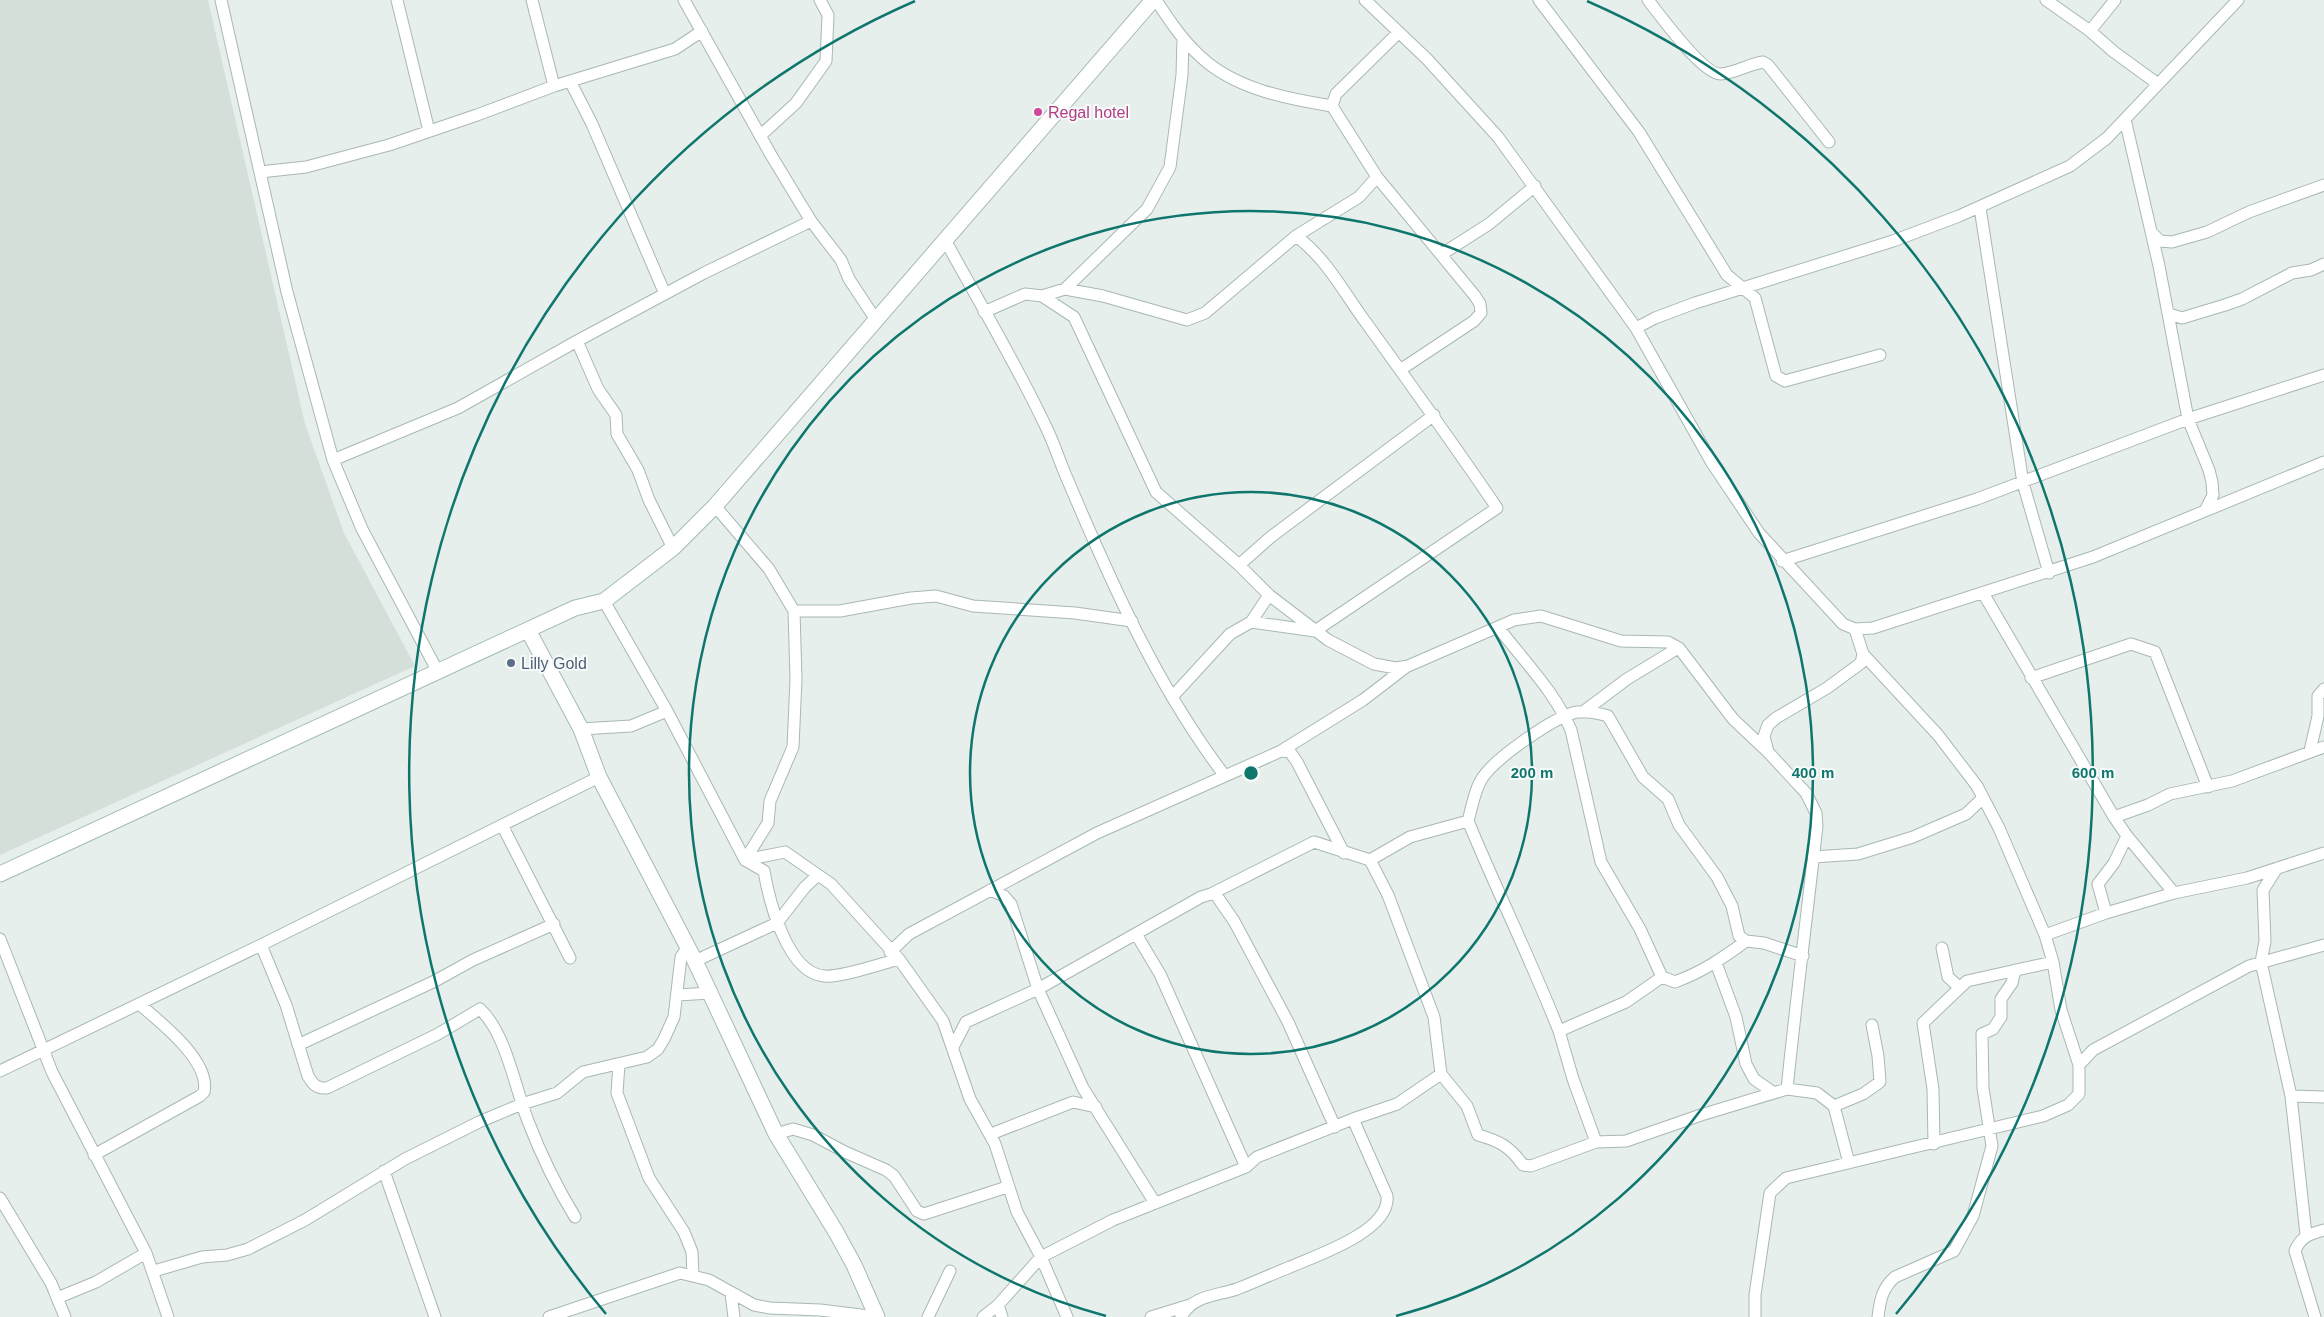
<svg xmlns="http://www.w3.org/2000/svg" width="2324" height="1317" font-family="Arial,sans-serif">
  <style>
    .built { fill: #d4dfda }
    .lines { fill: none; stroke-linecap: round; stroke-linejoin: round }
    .street-casing { stroke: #a8b8b2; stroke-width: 13 }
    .secondary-casing { stroke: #a4bbb3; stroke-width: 17 }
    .street { stroke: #fff; stroke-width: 11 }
    .secondary { stroke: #fff; stroke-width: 15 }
    .ring { fill: none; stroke: #0f766e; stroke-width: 2.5 }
    .hotel-dot { fill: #d1479c; stroke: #f7fbf9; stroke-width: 2 }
    .service-dot { fill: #5c6f8a; stroke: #f7fbf9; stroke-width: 2 }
    .labels { text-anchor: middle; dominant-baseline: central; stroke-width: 4; stroke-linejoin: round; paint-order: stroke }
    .hotel-label { font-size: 16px; fill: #b23c85; stroke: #f7fbf9; text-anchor: start }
    .service-label { font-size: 16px; fill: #4e5e75; stroke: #f7fbf9; text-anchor: start }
    .centre { fill: #0f766e; stroke: #f7fbf9; stroke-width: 2.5 }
    .ring-label { font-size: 15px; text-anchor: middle; font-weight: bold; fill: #0f766e; stroke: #f7fbf9; stroke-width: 4; stroke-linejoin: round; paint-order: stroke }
  </style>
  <rect width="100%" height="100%" fill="#e6efeb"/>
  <!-- built -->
  <path class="built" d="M0,0H208L305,424L344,533L415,666L0,855Z"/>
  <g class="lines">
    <!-- street casing -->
    <g class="street-casing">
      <path id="street" d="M221,0L287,292L333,460L362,529L438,672
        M397,0L429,131
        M532,0L554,86
        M684,0L771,155L811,221L841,260L849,279L876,320
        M1156,0C1169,20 1183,41 1201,57C1235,89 1288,99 1332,106
        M1365,0L1427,59L1498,137L1636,328L1655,318L1695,303L1893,241L1959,216L2070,166L2107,138L2238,0
        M1539,0L1639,132L1727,275L1755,298L1776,376L1785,381L1880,355
        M1648,0C1660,15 1703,75 1721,74C1735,73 1749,64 1763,62L1768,65L1829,142
        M2046,0L2090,31L2114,52L2158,84
        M2090,31L2115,0
        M1399,32L1336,94L1332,106L1377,177L1475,296L1480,304L1481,313L1474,321L1400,370
        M570,81L592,124L665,294
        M2125,119L2159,266L2188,419L2209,470L2212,482L2213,495L2206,509
        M760,136L796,103L826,61L828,15L820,0
        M260,172L306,167L389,145L477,115L554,86L675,49L702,31
        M1980,208L2023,483L2049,573
        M2152,233L2160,241L2172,242L2207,232L2249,212L2324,185
        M945,240C979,302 1016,363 1046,427C1054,443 1059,460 1066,476C1110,580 1157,687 1225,776
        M1442,254L1489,224L1535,186
        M1065,289L1147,209L1170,167L1182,75L1183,39
        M1042,296L1074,317L1156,492L1239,565L1269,595L1328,640L1374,664L1396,668L1408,666L1514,620L1541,616L1621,641L1668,642L1679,648L1733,719L1768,752L1806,793L1816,813L1817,826C1807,914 1796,1001 1787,1089L1701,1115L1626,1141L1596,1142L1531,1166L1523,1165C1510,1147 1500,1141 1478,1135L1467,1106L1441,1074L1434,1017L1388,895L1370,860
        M984,312L1025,294L1042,296L1065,289L1103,296L1187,320L1205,313L1296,236L1359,197L1377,177
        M2169,314L2182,318L2225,305L2242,299L2292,273L2311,270L2324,264
        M1636,328L1712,463L1759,533L1843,624L1855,629L1873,628L2093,557L2324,462
        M577,341L598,389L616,415L617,434L638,470L649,500L673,548
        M333,460L458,408L577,341L704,273L811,221
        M715,506L769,569L794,611L796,679L793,747L770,801L768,823L745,860
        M1782,561L1977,499L2188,419L2324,375
        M1239,565L1272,536L1434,415
        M1983,593L2114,817L2127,836L2174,893
        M604,601L667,711L745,860L764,871C769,900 787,973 824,976C841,978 880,964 899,959
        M794,611H840L911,598L936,596L973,606L1075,613L1132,621
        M1251,622L1315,631L1497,508C1455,446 1411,385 1367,324C1344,293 1327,259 1296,236
        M1498,627C1523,660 1555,692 1571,730L1601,862L1640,929L1662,977L1675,982C1702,972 1723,958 1746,941
        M2031,678L2131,644L2155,652L2208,787
        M1172,697L1230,634L1251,622L1269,595
        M1583,712L1627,679L1678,648
        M581,729L631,726L667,711
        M1281,751L1363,700L1406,667
        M2310,751L2318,716V696L2324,689
        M1768,752L1764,736L1768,725L1776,718L1827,688L1861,663L1863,654L1855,629
        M2114,817L2148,805L2170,794L2232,781L2324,747
        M1468,821C1497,891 1531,960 1559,1031L1626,1002L1662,977
        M502,825L570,958
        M1813,857L1858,854L1913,837L1966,814L1983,798
        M745,860L785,852L831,884L899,959L943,1021L970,1099L995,1144L1017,1212L1041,1257L1067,1317
        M2277,868L2263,890L2265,941L2261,962L2291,1096L2306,1235
        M1211,894L1314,842L1370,860L1410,837L1468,821C1472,807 1475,788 1483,777C1496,758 1555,716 1577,712C1587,711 1598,713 1608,716L1643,777L1668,799L1679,825L1717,877L1732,906L1739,936L1746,941L1764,943L1803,956
        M2106,913L2098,884L2114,863L2127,836
        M1136,934L1160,974L1246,1167
        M2045,935L2106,913L2174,893L2247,878L2324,853
        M0,939L52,1072L146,1253L168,1317
        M261,945L286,1005L308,1076C313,1084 316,1089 327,1088L438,1034L480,1009C506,1033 515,1088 528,1121C541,1155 556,1186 575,1217
        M1942,948L1948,977L1959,987
        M890,952L909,934L1097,833L1281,751L1290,752L1297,762L1344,853
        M695,961L777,923L805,887L818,875
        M1716,963L1736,1017L1746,1064L1754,1079L1774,1093
        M678,995L710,993
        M1559,1031L1573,1079L1596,1142
        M298,1045L435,981L473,960L554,924
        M953,1047L966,1022L1038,989L1011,904L1004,896L990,890
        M619,1064L617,1093L649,1178L684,1232L692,1252L693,1275
        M2079,1065L2093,1050L2249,966L2324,945
        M0,1071L261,945L599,777
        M1787,1089L1817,1093L1834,1106L1849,1163
        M2291,1096L2324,1097
        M1834,1106L1863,1094L1880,1082L1878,1056L1872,1025
        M1353,1119L1397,1104L1441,1074
        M776,1134L793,1129L813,1135L845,1152L886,1170L894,1176L917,1211L924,1214L1007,1187
        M991,1134L1073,1102L1096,1107
        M1934,1144L1933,1089L1923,1023L1967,981L2053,962
        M94,1155L200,1096L204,1092C211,1061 159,1021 139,1004
        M384,1171L435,1317
        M0,1198L51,1283L65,1317
        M1155,1203L1083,1088L1038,989L1201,897L1211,894L1216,895L1234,921L1288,1022L1335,1127
        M154,1271L202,1257L227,1255L248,1249L305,1220L405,1159L479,1122L522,1104L557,1093L583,1072L647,1057L658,1049L664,1039L674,1017L681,957L688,947
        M731,1294L734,1317
        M57,1298L96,1282L146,1253
        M549,1317L680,1273L709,1280L754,1305L770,1308L820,1310L877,1317
        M928,1317L950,1271
        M983,1317L998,1305
        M1002,1317L998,1305L1041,1257L1113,1220L1246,1167L1257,1157L1353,1119L1387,1196C1391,1231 1315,1256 1290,1267C1272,1274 1255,1282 1237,1289C1216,1296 1193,1295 1181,1317
        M1151,1317L1190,1305
        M1755,1317V1295L1770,1193L1786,1178L2043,1116L2068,1105L2079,1094V1065L2061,1010L2053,962L2045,935L1999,828L1977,786L1938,735L1863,654
        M1878,1317C1880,1301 1882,1288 1895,1277L1954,1251L1973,1216L1992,1146L1983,1088L1982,1034L1993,1029L2001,1017V999L2012,983L2015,970
        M2315,1317L2295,1251C2301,1236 2310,1234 2324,1230"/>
    </g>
    <!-- secondary casing -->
    <g class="secondary-casing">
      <path id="secondary" d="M528,630L581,729L599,777L695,961L776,1134L836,1232L854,1265L877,1317
        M0,874L575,608L604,601L673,548L715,506L1153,0"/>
    </g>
    <!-- street -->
    <use href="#street" class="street"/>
    <!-- secondary -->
    <use href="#secondary" class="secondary"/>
  </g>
  <!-- distance rings -->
  <g class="ring">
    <circle cx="1251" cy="773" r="281"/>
    <path d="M1106 1316A562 562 0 1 1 1396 1316"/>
    <path d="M606 1314A842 842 0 0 1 915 1M1587 1A842 842 0 0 1 1896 1314"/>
  </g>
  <!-- markers -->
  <circle class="hotel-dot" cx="1038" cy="112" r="5"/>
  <circle class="service-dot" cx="511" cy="663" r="5"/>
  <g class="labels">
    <!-- hotel labels -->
    <g class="hotel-label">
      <text x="1048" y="112">Regal hotel</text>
    </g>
    <!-- service labels -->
    <g class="service-label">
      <text x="521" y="663">Lilly Gold</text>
    </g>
  </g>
  <circle cx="1251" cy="773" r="8" class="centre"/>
  <g class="ring-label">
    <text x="1532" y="778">200 m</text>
    <text x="1813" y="778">400 m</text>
    <text x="2093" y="778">600 m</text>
  </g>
</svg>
